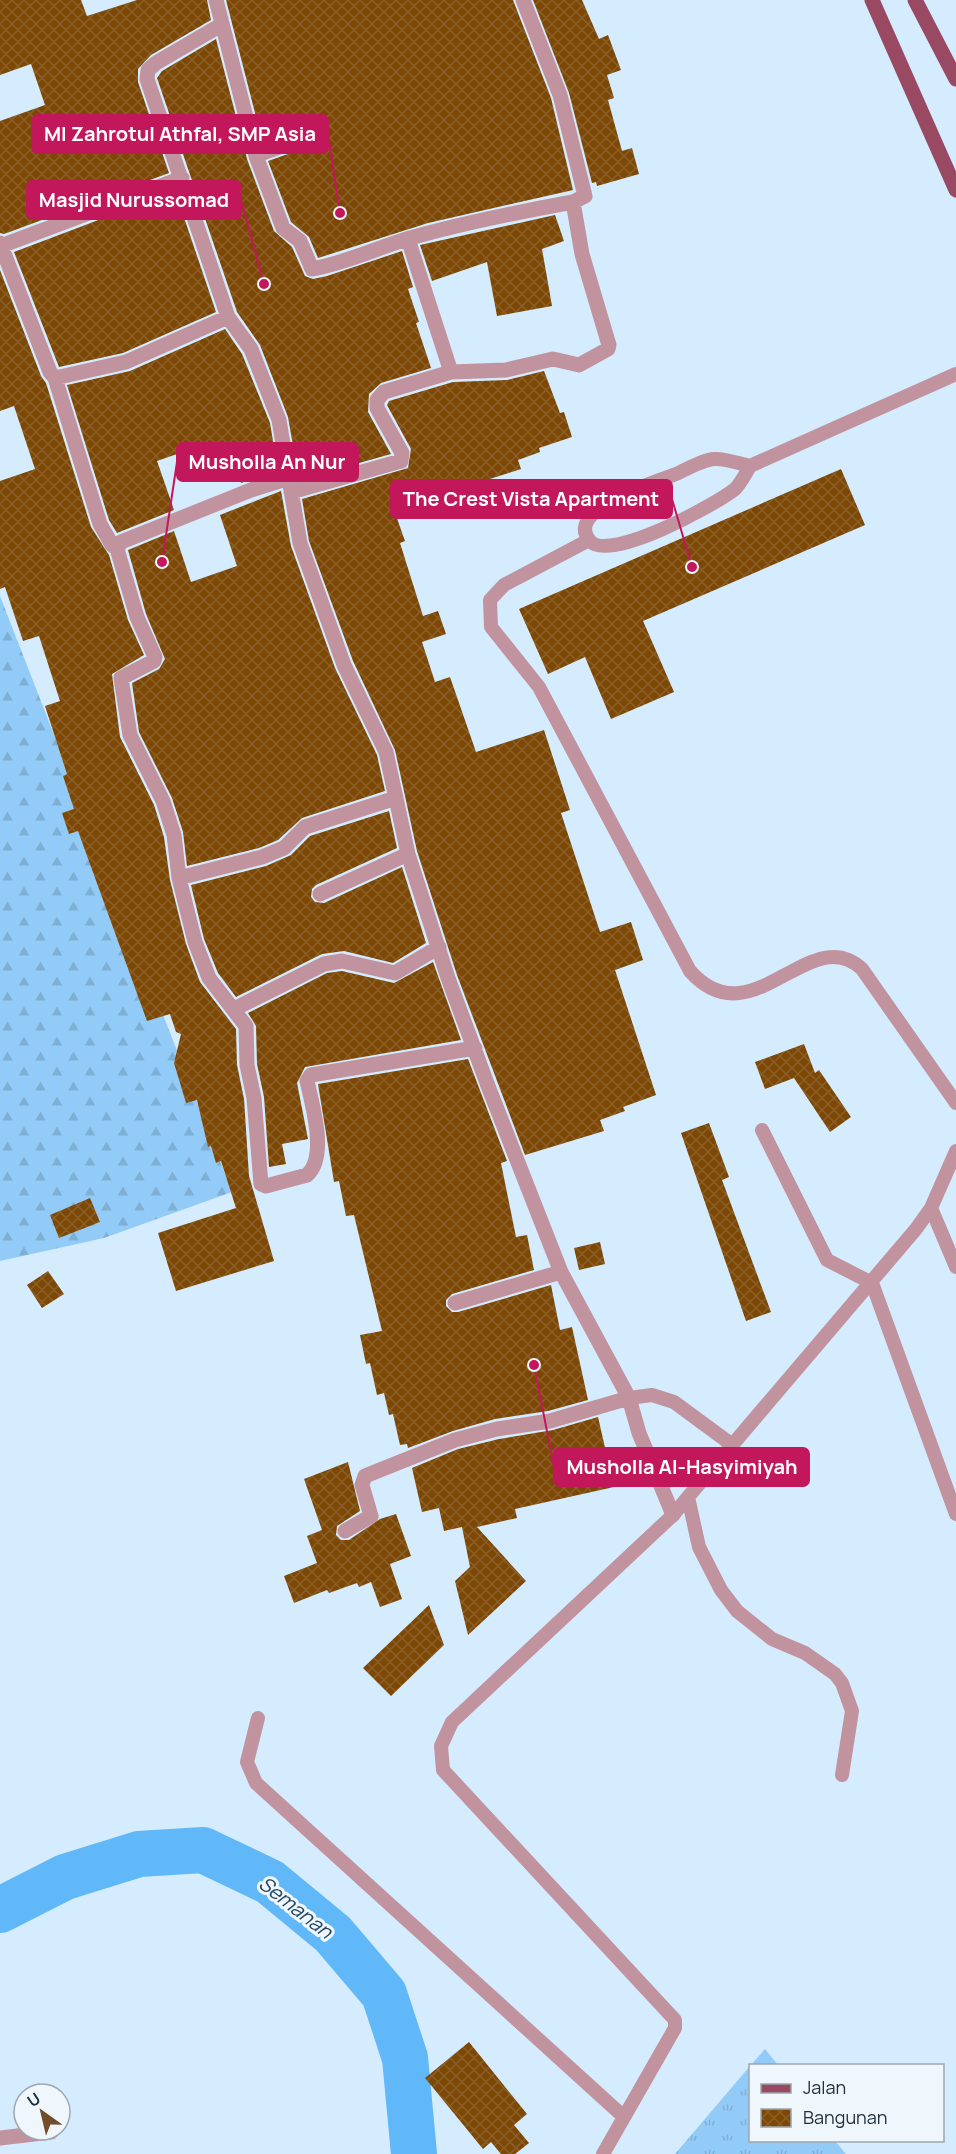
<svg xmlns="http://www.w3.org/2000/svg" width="956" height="2154" font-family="Manrope,sans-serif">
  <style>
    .grass { fill: url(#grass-tufts) }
    .forest { fill: url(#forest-firs) }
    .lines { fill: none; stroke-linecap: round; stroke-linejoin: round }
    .river { stroke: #60b8f9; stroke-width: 46 }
    .building { fill: url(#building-cross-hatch) }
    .lane { stroke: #c1939e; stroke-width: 14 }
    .street { stroke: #c1939e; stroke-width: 15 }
    .primary { stroke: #994a62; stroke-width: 15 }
    .labels { text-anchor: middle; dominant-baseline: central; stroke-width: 6; stroke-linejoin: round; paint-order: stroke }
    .water-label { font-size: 20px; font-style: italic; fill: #224662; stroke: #eff7fd }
    .leader { fill: none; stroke: #c2185b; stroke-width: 2 }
    .callout-dot { fill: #c2185b; stroke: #eff7fd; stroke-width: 2 }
    .callout { fill: #c2185b; stroke: #c2185b; stroke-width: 2 }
    .callout-label { font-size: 20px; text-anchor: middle; font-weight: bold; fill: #fff }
  </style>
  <defs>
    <pattern id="grass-tufts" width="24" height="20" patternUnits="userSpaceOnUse" patternTransform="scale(1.5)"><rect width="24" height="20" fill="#93cbf8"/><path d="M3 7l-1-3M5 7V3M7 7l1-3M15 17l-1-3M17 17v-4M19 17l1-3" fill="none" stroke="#7eafd5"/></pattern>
    <pattern id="forest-firs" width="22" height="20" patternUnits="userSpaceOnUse" patternTransform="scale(1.5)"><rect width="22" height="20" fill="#93cbf8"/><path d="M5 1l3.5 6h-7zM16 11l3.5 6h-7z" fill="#7eafd5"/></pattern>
    <pattern id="building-cross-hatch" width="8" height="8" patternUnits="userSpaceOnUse" patternTransform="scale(1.5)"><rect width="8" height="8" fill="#7d4704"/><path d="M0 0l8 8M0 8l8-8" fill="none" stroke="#8a5f2a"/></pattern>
  </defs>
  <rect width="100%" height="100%" fill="#d5ecfe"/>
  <!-- grass -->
  <path class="grass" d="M765,2049L778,2065L751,2066V2065Z
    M750,2066V2140L835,2141L846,2154H675Z"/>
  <!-- forest -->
  <path class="forest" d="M0,596L232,1192L104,1238L0,1261Z"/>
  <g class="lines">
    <!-- river -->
    <path class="river" d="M0,1910L65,1877L139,1854L203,1850L270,1882L333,1934L384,1994L405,2058L414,2154"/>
  </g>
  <!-- building -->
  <path class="building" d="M0,0H81L87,16L137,0H207L211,20L151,55L138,69V82L169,173L4,234L0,233V121L45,105L31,64L0,75Z
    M226,0H513L551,98L573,190L428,223L318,258L309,237L291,222L268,161L305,148L310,142L309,136L299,131L263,144Z
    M533,0H582L599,39L608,35L621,70L607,75L614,98L608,100L622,151L632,148L639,174L597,186L596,182L592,183L569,93Z
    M216,39L247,159L274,231L292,247L305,276L313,279L327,276L402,251L413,287L408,289L419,322L416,323L431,368L381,383L369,394L368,412L391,454L299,480L288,417L260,345L237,312L157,78L162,71Z
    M175,191L216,312L123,353L59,367L14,252Z
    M555,215L564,241L542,249L552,306L497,316L487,262L432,281L420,245Z
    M0,270L41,376L46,383L91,527L109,555L128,620L144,655L112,674L120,737L154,805L164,837L170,880L186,944L200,982L236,1029L237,1065L244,1099L249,1176L274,1261L176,1291L158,1233L236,1208L221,1161L216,1163L211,1146L208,1147L197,1100L186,1103L174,1063L181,1034L176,1032L170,1014L147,1021L78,831L69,834L62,813L74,809L63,776L67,774L45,706L60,701L39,636L23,641L5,587L0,589V481L35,469L14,406L0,411Z
    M225,329L242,354L270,423L278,471L241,483L230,449L218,453L217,449L200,455L197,447L157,461L174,510L117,533L109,520L67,385L130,371Z
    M544,371L560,413L564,412L572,437L539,448L540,452L518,460L521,469L394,510L405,541L400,543L423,616L438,611L446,634L422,642L435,682L450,677L476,752L544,730L570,810L561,813L600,932L631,922L643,960L615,970L656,1095L623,1107L625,1111L600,1120L604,1131L525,1155L457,975L417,851L395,750L353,661L309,541L302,499L408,468L411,449L387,405L389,401L453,382L507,380Z
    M841,469L865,525L643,621L674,692L611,719L585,657L548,674L519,609Z
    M281,491L291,546L335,668L377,755L385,791L302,818L278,840L259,848L187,866L183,832L172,798L139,732L132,683L159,669L165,659L146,614L128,550L174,531L191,582L237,566L220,515Z
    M389,811L397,848L316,885L312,889L311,897L315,902L324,903L402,867L426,943L393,963L344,951L322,954L236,997L218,973L204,939L191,885L266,866L291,855L310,836Z
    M433,962L461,1040L305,1067L297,1083L308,1139L282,1144L286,1164L269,1167L264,1097L257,1064L256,1026L248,1013L327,973L342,971L394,983Z
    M804,1044L815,1073L819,1070L851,1117L830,1132L794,1078L765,1089L755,1062Z
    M468,1059L507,1161L501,1163L516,1237L527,1235L534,1270L452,1294L446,1300V1306L452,1312H458L551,1285L560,1330L572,1327L588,1400L548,1411L495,1419L453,1431L408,1448L407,1444L400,1445L393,1414L389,1415L384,1393L377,1395L370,1363L366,1364L360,1335L382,1331L354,1215L346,1216L339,1181L334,1182L318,1084Z
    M709,1123L729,1177L722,1180L771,1312L746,1321L681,1133Z
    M90,1198L100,1222L59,1238L50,1215Z
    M600,1242L605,1264L579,1270L574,1248Z
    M48,1271L64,1294L42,1308L27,1285Z
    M598,1417L614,1487L515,1509L517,1518L477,1527L526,1581L468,1635L455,1581L470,1567L462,1527L444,1531L439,1508L422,1512L412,1468L458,1449L499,1439L553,1430Z
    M348,1462L360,1511L337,1526L336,1535L341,1540H349L380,1519L396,1514L411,1556L390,1564L402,1599L380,1607L371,1582L359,1587L357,1583L329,1593L327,1590L294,1603L284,1576L317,1563L307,1536L322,1530L304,1479Z
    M429,1605L444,1645L391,1696L363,1668Z
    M469,2042L527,2114L514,2125L529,2143L515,2154H501L491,2142L483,2149L425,2078Z"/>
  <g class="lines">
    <!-- lane -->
    <path class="lane" d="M256,156L301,140
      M750,466C740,464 725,458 714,459C702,460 687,469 676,474C658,481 562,510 590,541C609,563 715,505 735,489C741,483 746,473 750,466L956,374
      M589,540L504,585L490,600L491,627L539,687L690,971C752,1041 810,920 862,969L956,1103
      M762,1130L827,1260L872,1283
      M931,1208L956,1267
      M872,1283L956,1514
      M629,1398L652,1395L674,1402L731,1444
      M688,1497L699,1547L721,1590L737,1611L772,1639L805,1653L835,1674L842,1683L852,1711L842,1775
      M258,1718L247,1762L256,1783L624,2117
      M603,2154L675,2028V2020L443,1770L441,1746L452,1722L673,1515L688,1497L916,1229L931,1208L956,1151"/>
    <!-- street -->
    <path class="street" d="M216,0L256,156L283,228L300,241L312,269C346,263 377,248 410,238C464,223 518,212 573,202L585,196L560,95L523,0
      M221,25L156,63L148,70L147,79L228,317L251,349L279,420L300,543L344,665L386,752L408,854L448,978L488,1086L561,1272L629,1398L639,1433L673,1515
      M408,239L451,372L506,370L553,359L579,365L608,349L609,345L582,254L573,202
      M0,243L50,372L55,378L126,362L228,317
      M1,246L182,178
      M55,378L100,524L112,545L117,549L137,617L155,657L154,661L121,678L130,735L163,801L174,835L179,878L195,942L209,978L246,1026L247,1065L254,1098L261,1184L266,1186L307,1175C328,1157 312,1104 307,1081L311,1075L475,1048
      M291,492L401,461L402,453L377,408V400L384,392L451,372
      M117,549L121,542L251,490L289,478
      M179,878L262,857L284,848L305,827L396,798
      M320,894L408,854
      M234,1009L324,964L342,961L395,973L439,947
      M455,1303L561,1272
      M345,1531L371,1516L362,1485L365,1476L455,1440L497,1429L550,1421L629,1398
      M0,2138L51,2132"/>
    <!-- primary -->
    <path class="primary" d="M872,0L956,190
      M915,0L956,79"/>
  </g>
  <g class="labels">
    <!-- water labels -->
    <g class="water-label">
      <text transform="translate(296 1907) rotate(38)">Semanan</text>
    </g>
  </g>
  <!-- callouts -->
  <path class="leader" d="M340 213L328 134M264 284L241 200M162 562L177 462M692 567L672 499M534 1365L554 1467"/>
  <g class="callout-dot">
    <circle cx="340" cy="213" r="6"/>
    <circle cx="264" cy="284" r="6"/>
    <circle cx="162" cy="562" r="6"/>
    <circle cx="692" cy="567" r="6"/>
    <circle cx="534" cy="1365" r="6"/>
  </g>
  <g class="callout">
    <rect x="32" y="115" width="296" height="38" rx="6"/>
    <rect x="27" y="181" width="214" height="38" rx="6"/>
    <rect x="177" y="443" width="181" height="38" rx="6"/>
    <rect x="391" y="480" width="281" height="38" rx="6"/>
    <rect x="554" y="1448" width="255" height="38" rx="6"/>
  </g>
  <g class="callout-label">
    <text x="180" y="141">MI Zahrotul Athfal, SMP Asia</text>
    <text x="134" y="207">Masjid Nurussomad</text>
    <text x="267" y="469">Musholla An Nur</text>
    <text x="531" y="506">The Crest Vista Apartment</text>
    <text x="682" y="1474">Musholla Al-Hasyimiyah</text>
  </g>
  <!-- legend -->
  <rect x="749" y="2064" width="195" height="78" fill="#eff7fd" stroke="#9ca7af" stroke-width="1.5"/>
  <rect x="761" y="2084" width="30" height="9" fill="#994a62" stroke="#9ca7af" stroke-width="1.5"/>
  <text x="803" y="2094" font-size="18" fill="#202f3a">Jalan</text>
  <rect x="761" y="2109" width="30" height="18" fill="url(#building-cross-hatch)" stroke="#9ca7af" stroke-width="1.5"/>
  <text x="803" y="2124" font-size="18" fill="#202f3a">Bangunan</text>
  <!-- north arrow -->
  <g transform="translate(42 2112) rotate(326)"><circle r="28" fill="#eff7fd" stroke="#9ca7af" stroke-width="1.5"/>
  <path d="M0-4.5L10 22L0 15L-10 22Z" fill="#724d29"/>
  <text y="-9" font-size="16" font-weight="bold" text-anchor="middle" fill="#202f3a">U</text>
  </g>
</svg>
